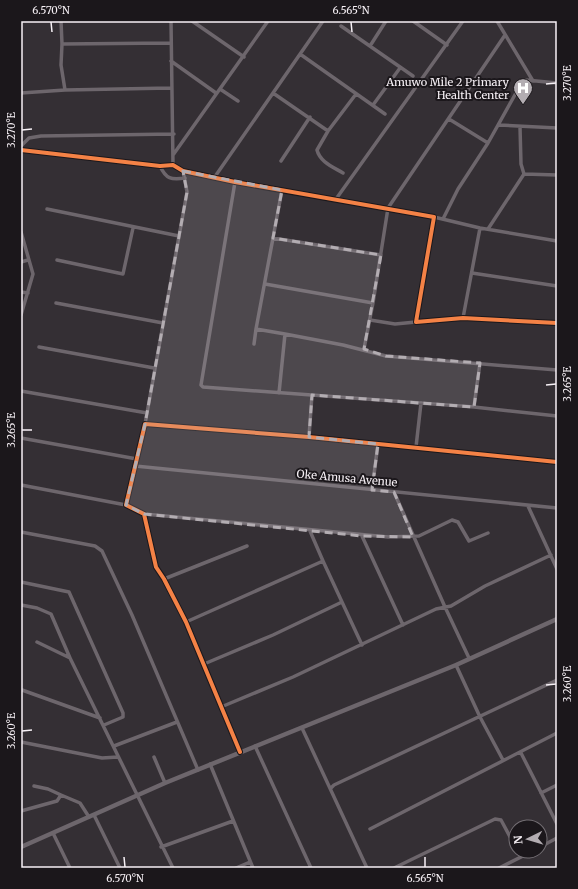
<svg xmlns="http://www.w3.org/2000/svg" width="578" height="889" font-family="Merriweather,serif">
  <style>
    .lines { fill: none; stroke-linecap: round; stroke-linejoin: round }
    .minor { stroke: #6d666c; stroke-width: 3.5 }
    .tertiary { stroke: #6d666c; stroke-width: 4.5 }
    .cycleway-casing { stroke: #1b171b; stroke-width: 6 }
    .cycleway { stroke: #f48246; stroke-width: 4 }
    .marked { fill: #b3adb2; fill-opacity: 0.2; stroke: #b3adb2; stroke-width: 3; stroke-dasharray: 8 5; stroke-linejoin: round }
    .ticks { fill: none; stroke: #f7f1f6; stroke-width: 1.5 }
    .labels { text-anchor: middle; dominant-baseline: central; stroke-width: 4; stroke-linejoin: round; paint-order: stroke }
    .poi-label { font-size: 11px; fill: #f7f1f6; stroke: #1b171b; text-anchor: end }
    .street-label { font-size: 11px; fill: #f7f1f6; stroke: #1b171b }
    .neatline { fill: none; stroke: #f7f1f6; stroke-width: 1.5 }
    .ticks-label { font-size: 10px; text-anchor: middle; fill: #f7f1f6 }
  </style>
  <rect width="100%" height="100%" fill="#342f34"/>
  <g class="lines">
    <!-- minor -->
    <path class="minor" d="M61,21L62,44
      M171,21L173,165
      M192,21L244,57
      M413,21L447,45
      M497,21L533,81
      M341,26L413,76
      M370,46L386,21
      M300,54L385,114
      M171,61L216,93
      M171,88L65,90L61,65L62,44L171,43
      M220,89L238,101
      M21,93L65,90
      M273,93L328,131
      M373,105L400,68
      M449,119L488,143
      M499,125L557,128
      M520,127L521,164L524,174
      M21,146L29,138L41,136L174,134
      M21,150L160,166L173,165L183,171L235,182L434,217L416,322L463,318L557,323
      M173,155L268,21
      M281,161L310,117
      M160,166C166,179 171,180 185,178
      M343,173C333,167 320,162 317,150L328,131L356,94
      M214,178L323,21
      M235,182L202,379L201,385L203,387L474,407L557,416
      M336,199L463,21
      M47,209L179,236
      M434,217L480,228L557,241
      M443,219L458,189L488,143L521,84L526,80L557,83
      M488,229L524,174L557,175
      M21,232L33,274L21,315
      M273,238L381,255
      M57,260L123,274L133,228
      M21,262L28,260
      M472,273L557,286
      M265,284L373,303
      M21,292L28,293
      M56,303L163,323
      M463,318L480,228
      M370,320L395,324L416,322
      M285,334L343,345L386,356L557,370
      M254,344L256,329
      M39,347L154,368
      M364,349L373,303L388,208L505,35
      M21,391L147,413
      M279,393L285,334L256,329L282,190
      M474,407L480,363
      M145,424L187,192L183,171
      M309,437L312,395
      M21,438L137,459
      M416,447L421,403
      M135,466L557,508
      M21,485L126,505
      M372,490L378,444
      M394,492L445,607L469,658
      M528,506L557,569
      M144,514L388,537L419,536L452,520L458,522L469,541L488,533
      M21,532L95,546L102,551L132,615L198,770
      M362,536L403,625
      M323,561L342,602
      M164,579L247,546
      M21,582L69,592L123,713V717L104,725
      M21,605L37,608L51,614L70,658L173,868
      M186,622L323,561L310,531
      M37,642L70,658
      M204,664L273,635L342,602L362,645
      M456,665L480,717L503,760
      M22,690L100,718
      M221,707L293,677L436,609L451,606L485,586L551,555
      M302,728L367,868
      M21,742L102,758L118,757
      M114,746L177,722
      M255,746L311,868
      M240,752L186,622L164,579L156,567L144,514L126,505L145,424L309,437L557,462
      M521,753L557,824
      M154,757L165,783
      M210,764L253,868
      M34,786L48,789L61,795
      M331,788L334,785L557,680
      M541,793L557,785
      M21,811L57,801L61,795L80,803L89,817
      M94,815L120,868
      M370,829L557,733
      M53,833L70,868
      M161,847L233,821
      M540,847L557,838
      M518,851L521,857
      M21,867V868
      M236,868L250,862
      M394,868L495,819L501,820L516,848
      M499,868L533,851"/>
    <!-- tertiary -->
    <path class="tertiary" d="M21,847L165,783L456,665L557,619"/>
    <!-- cycleway casing -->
    <g class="cycleway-casing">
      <path id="cycleway" d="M21,150L160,166L173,165L183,171L235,182L434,217L416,322L463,318L557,323
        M240,752L186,622L164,579L156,567L144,514L126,505L145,424L309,437L557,462"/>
    </g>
    <!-- cycleway -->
    <use href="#cycleway" class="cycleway"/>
  </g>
  <!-- marked area -->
  <path class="marked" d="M183,171L282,190L273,238L381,255L364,349L386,356L480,363L474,407L312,395L309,437L378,444L372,490L394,492L413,537L362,536L144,514L126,505L145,424L187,192Z"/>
  <!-- ticks -->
  <path class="ticks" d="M51,22L52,32M351,22L352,32M546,84L556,83M22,130L32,129M546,385L556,384M22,430H32M546,685L556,684M22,731L32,730M124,857L125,867M425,857V867"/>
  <!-- icons -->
  <defs>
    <g id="hospital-pin" transform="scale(1)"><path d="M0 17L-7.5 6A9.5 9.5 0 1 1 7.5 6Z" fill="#b3adb2" stroke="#1b171b"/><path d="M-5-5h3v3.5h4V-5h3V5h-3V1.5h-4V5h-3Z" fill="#fff"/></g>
  </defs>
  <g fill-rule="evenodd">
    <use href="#hospital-pin" x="523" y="88"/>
  </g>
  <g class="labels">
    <!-- poi labels -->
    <g class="poi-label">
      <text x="509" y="82">Amuwo Mile 2 Primary<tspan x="509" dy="13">Health Center</tspan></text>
    </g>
    <!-- street labels -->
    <g class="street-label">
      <text transform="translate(347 478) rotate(5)">Oke Amusa Avenue</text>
    </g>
  </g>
  <!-- border -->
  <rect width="578" height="889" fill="none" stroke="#1b171b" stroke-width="44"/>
  <!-- north arrow -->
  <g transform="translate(528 839) rotate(265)"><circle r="19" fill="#1b171b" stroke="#736e73"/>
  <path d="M0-3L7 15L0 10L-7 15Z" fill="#b3adb2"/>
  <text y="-6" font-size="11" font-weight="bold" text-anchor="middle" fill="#f7f1f6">N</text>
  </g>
  <rect x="22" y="22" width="534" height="845" class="neatline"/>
  <g class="ticks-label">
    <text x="51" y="14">6.570°N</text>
    <text x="351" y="14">6.565°N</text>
    <text transform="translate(567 83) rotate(-90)" y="4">3.270°E</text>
    <text transform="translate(11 130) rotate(-90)" y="4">3.270°E</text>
    <text transform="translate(567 384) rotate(-90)" y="4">3.265°E</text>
    <text transform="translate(11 430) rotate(-90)" y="4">3.265°E</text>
    <text transform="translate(567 684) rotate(-90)" y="4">3.260°E</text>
    <text transform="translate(11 731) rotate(-90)" y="4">3.260°E</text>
    <text x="125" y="882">6.570°N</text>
    <text x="425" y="882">6.565°N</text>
  </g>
</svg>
